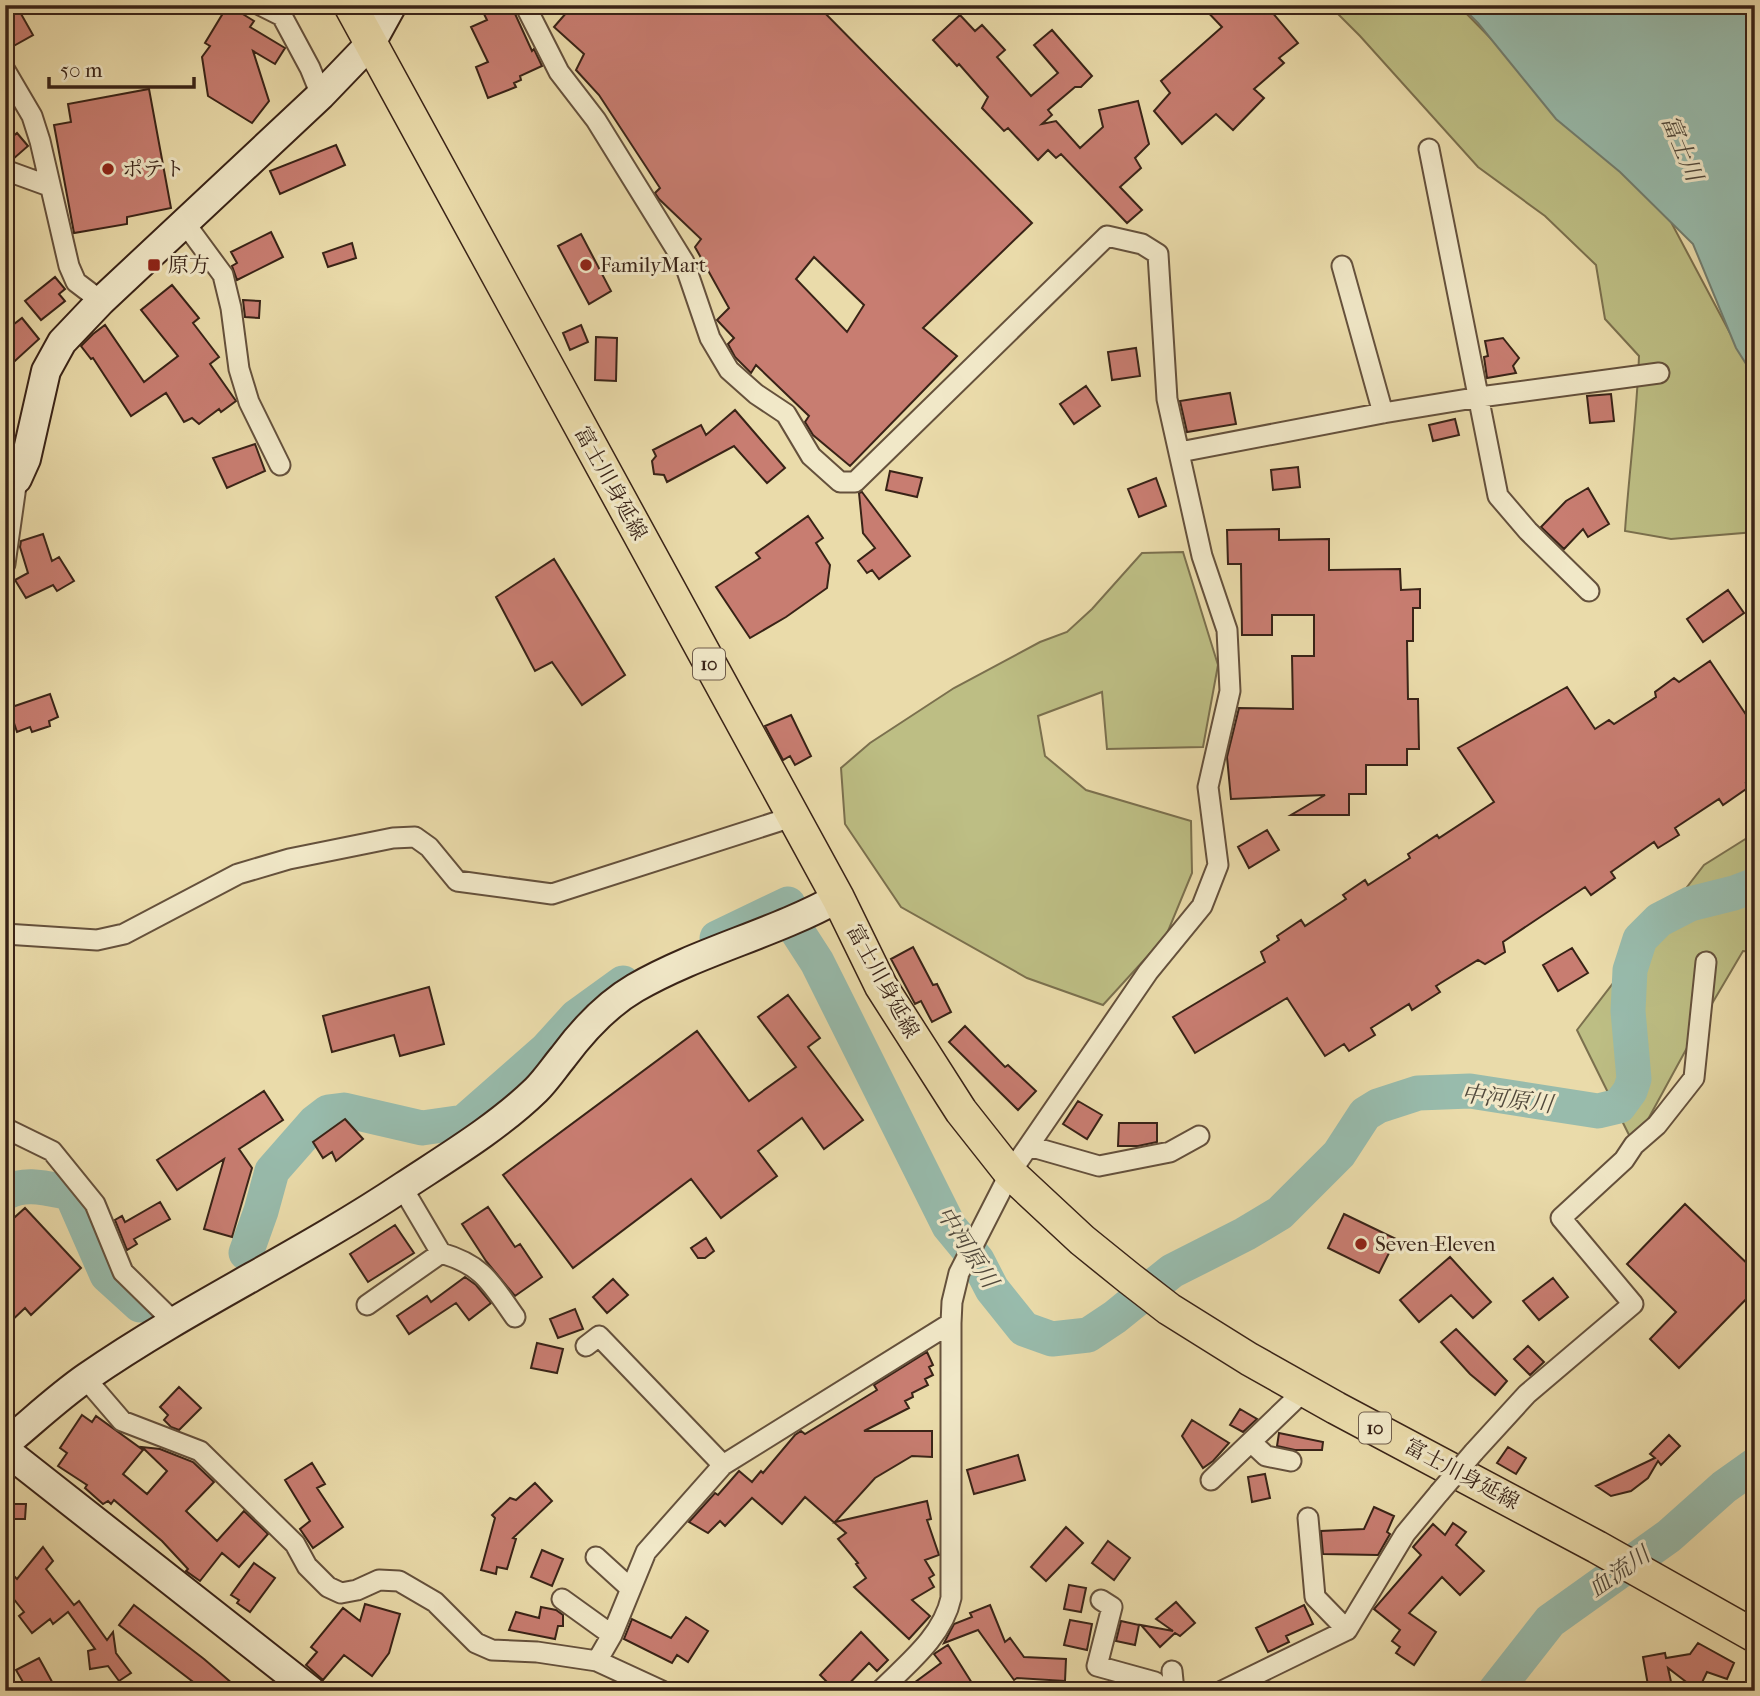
<svg xmlns="http://www.w3.org/2000/svg" width="1760" height="1696" font-family="'IM FELL French Canon','Noto Serif JP',serif">
  <style>
    .green { fill: #bdbe84; stroke: #7b704e; stroke-width: 2 }
    .water { fill: #98bbac; stroke: #727e70; stroke-width: 2 }
    .lines { fill: none; stroke-linecap: round; stroke-linejoin: round }
    .river { stroke: #98bbac; stroke-width: 35 }
    .building { fill: #c87d71; stroke: #392317; stroke-width: 2; fill-rule: evenodd }
    .street-casing { stroke: #65513c; stroke-width: 23 }
    .secondary-casing { stroke: #392317; stroke-width: 32 }
    .primary-casing { stroke: #392317; stroke-width: 35 }
    .street { stroke: #f1e8c8; stroke-width: 19 }
    .secondary { stroke: #f1e8c8; stroke-width: 28 }
    .primary { stroke: #eadbaa; stroke-width: 32 }
    .street-bridge-casing { stroke: #65513c; stroke-width: 23; stroke-linecap: butt }
    .street-bridge { stroke: #f1e8c8; stroke-width: 19 }
    .poi-dot { fill: #8f2418; stroke: #f1e8c8; stroke-width: 2.5 }
    .labels { text-anchor: middle; dominant-baseline: central; stroke-width: 6; stroke-linejoin: round; paint-order: stroke }
    .shield { fill: #f1e8c8; stroke: #705e4c; stroke-width: 2 }
    .shield-label { font-size: 19px; font-weight: bold; fill: #392317 }
    .poi-label { font-size: 21px; fill: #392317; stroke: #f1e8c8; text-anchor: start }
    .street-label { font-size: 21px; fill: #392317; stroke: #f1e8c8 }
    .water-label { font-size: 23px; font-style: italic; fill: #51493c; stroke: #f1e8c8 }
  </style>
  <rect width="100%" height="100%" fill="#eadbaa"/>
  <filter id="stains"><feTurbulence type="fractalNoise" baseFrequency=".00286" numOctaves="4"/><feColorMatrix values="0 0 0 0 .2 0 0 0 0 .09 0 0 0 0 .02 0 0 0 .5 -.17"/></filter>
  <radialGradient id="worn" r=".72"><stop offset=".6" stop-color="#630" stop-opacity="0"/><stop offset="1" stop-color="#630" stop-opacity=".3"/></radialGradient>
  <!-- green -->
  <path class="green" d="M1329,5H1458L1671,222L1730,333L1755,368V532L1671,539L1625,531C1629,472 1637,415 1639,356L1605,319L1596,265L1545,216L1478,167L1360,36Z
    M1183,552L1218,665L1203,747L1107,749L1102,692L1038,716L1045,756L1086,790L1191,821L1192,873L1166,936L1103,1005L1027,978L901,907L845,824L841,768L870,743L954,688L1040,642L1067,632L1092,609L1142,553Z
    M1755,833V952L1743,951L1700,1024L1634,1145L1577,1030L1704,865Z"/>
  <!-- water -->
  <path class="water" d="M1460,5H1755V378L1736,348L1693,244L1620,172L1556,119L1478,23Z"/>
  <g class="lines">
    <!-- river -->
    <path class="river" d="M717,938L788,904L797,931L817,962L949,1226L977,1260L992,1289L1024,1329L1052,1339L1088,1335L1115,1317L1172,1271L1245,1234L1280,1213L1339,1154L1365,1114L1378,1106L1418,1093L1470,1091L1598,1111L1619,1106L1630,1091L1634,1079L1628,1011L1630,970L1640,939L1659,920L1690,904L1734,893L1755,885
      M5,1193C25,1181 49,1189 71,1193L107,1275L140,1305
      M246,1253L261,1211L272,1171L315,1122L328,1112L344,1110L422,1128L464,1122L546,1050L576,1017L623,983
      M1495,1691L1550,1621L1669,1536L1724,1487L1755,1465"/>
  </g>
  <!-- building -->
  <path class="building" d="M5,5H16L33,35L10,48L5,39Z
    M228,5L254,21L250,27L285,48L275,64L253,51L269,101L252,123L208,96L202,57L210,46L205,43Z
    M497,5H511L532,51L534,49L542,66L520,76L521,80L514,83L516,87L488,98L476,67L488,62L471,27L487,20L483,12Z
    M573,5H817L1032,223L923,328L957,356L850,466L813,435L805,422L809,416L756,365L751,373L735,357L728,344L734,338L717,320L729,308L695,247L701,239L659,199L655,193L660,188L599,95L576,70L584,54L554,27ZM814,257L864,305L847,332L796,279Z
    M1201,5H1266L1298,43L1279,58L1284,63L1254,89L1264,98L1233,130L1216,114L1182,144L1154,111L1170,93L1161,81L1222,27Z
    M960,15L975,31L982,25L1005,50L997,57L1031,96L1058,73L1034,45L1052,30L1092,76L1081,87H1075L1048,110L1052,115L1042,124L1056,121L1080,148L1103,127L1099,110L1138,101L1149,144L1135,158L1141,168L1120,187L1142,210L1127,223L1061,154L1056,158L1048,150L1038,160L1008,128L1004,131L982,108L988,97L959,64L957,66L933,40Z
    M149,89L171,208L127,217V224L74,233L54,125L71,122L68,104Z
    M17,133L28,146L12,160L5,158V143Z
    M336,145L345,165L280,194L270,171Z
    M271,232L283,257L237,280L232,266L237,263L231,252Z
    M581,234L611,291L589,304L558,246Z
    M352,243L356,258L328,267L323,253Z
    M55,277L65,289L59,294L65,301L41,320L25,301Z
    M172,285L199,318L193,323L219,357L210,364L236,401L221,412L219,409L199,424L192,418L184,422L166,393L131,416L93,358L91,359L81,346L93,334L105,325L144,382L178,356L141,310Z
    M243,300L260,301L259,318L245,317Z
    M22,318L39,339L5,370V331Z
    M581,325L588,342L570,350L563,333Z
    M596,337L617,338L616,381L595,380Z
    M1503,338L1519,358L1513,366L1516,373L1487,378L1484,357L1488,356L1485,341Z
    M1136,348L1140,376L1112,380L1108,352Z
    M1086,386L1100,406L1074,424L1060,404Z
    M1230,393L1236,424L1187,432L1180,401Z
    M1611,394L1614,421L1590,423L1587,396Z
    M735,410L785,468L767,483L734,446L667,482L664,475L654,474L652,461L656,456L653,450L701,425L706,435Z
    M1455,419L1459,435L1433,441L1429,425Z
    M255,444L265,471L227,488L213,458Z
    M1298,467L1300,487L1273,490L1271,470Z
    M890,471L922,478L917,497L886,490Z
    M1156,478L1166,506L1139,517L1128,489Z
    M1588,488L1609,524L1588,537L1583,529L1564,549L1541,527L1566,501Z
    M862,492L910,556L879,579L872,570L867,573L858,561L875,548L863,533L859,493Z
    M808,516L823,538L816,543L830,565L827,588L786,617L750,638L716,587L760,558L756,553Z
    M1279,529V540L1329,539V570L1400,569L1401,590L1420,589V608H1413V641H1407L1408,699H1418L1419,749H1407V765H1366V794H1349V815H1291L1325,795L1231,799L1227,757L1239,708L1293,709L1292,656H1314V615H1272V635H1242L1241,564H1228L1227,530Z
    M43,534L52,561L59,557L74,581L57,591L53,585L26,598L15,580L28,573L20,547L21,541Z
    M554,559L625,675L582,705L552,662L535,671L496,597Z
    M1728,590L1744,613L1703,642L1687,619Z
    M1710,661L1755,728V777L1746,783L1749,787L1723,805L1719,799L1675,828L1679,835L1658,848L1654,842L1611,872L1615,878L1591,895L1585,887L1503,942L1505,952L1485,964L1478,960L1436,986L1440,992L1412,1010L1409,1004L1371,1028L1375,1035L1349,1051L1344,1044L1325,1056L1287,998L1195,1053L1173,1017L1265,962L1261,952L1279,940L1277,936L1301,920L1305,926L1346,899L1343,895L1365,880L1368,885L1410,858L1408,854L1437,835L1439,838L1494,802L1458,748L1567,687L1595,729L1609,720L1614,724L1656,697L1655,692L1674,678L1679,682Z
    M50,694L58,717L49,721L50,726L32,732L30,727L17,732L9,708Z
    M791,715L811,756L795,765L790,756L783,760L765,726Z
    M1267,830L1279,850L1249,868L1238,847Z
    M913,947L933,985L937,984L951,1012L932,1022L921,1001L915,1004L891,959Z
    M1572,948L1588,973L1558,991L1543,965Z
    M429,987L444,1044L400,1056L394,1035L332,1052L323,1016Z
    M788,995L820,1038L808,1047L863,1120L824,1149L802,1118L758,1151L777,1176L721,1218L691,1179L573,1268L503,1175L697,1031L749,1101L796,1067L758,1017Z
    M965,1026L1005,1067L1008,1065L1036,1091L1018,1110L949,1042Z
    M264,1091L283,1120L239,1149L252,1168L232,1237L204,1229L224,1159L177,1190L157,1160Z
    M1078,1101L1102,1115L1087,1139L1063,1124Z
    M345,1119L363,1139L336,1161L332,1152L323,1158L313,1142Z
    M1119,1123H1157V1142L1138,1146H1118Z
    M160,1202L170,1219L134,1239L137,1244L127,1250L115,1220L122,1216L125,1222Z
    M1685,1204L1755,1271V1290L1679,1368L1650,1339L1676,1312L1627,1264Z
    M488,1207L515,1247L520,1244L542,1277L515,1296L486,1261L462,1224Z
    M25,1208L81,1268L31,1315L25,1308L5,1327V1226Z
    M1344,1214L1396,1239L1379,1273L1328,1248Z
    M395,1225L414,1253L368,1282L350,1254Z
    M706,1238L714,1251L705,1258H698L691,1248Z
    M1450,1257L1491,1302L1473,1318L1451,1295L1419,1322L1400,1300Z
    M465,1277L476,1285L491,1303L469,1320L456,1303L409,1334L397,1316L427,1296L431,1302Z
    M1553,1278L1568,1297L1539,1320L1523,1301Z
    M613,1279L628,1295L607,1313L593,1297Z
    M575,1309L583,1329L558,1338L550,1319Z
    M1456,1329L1507,1381L1495,1395L1470,1374L1441,1342Z
    M537,1343L563,1349L557,1373L531,1368Z
    M1528,1346L1544,1362L1530,1375L1514,1359Z
    M927,1352L933,1365L929,1367L933,1375L925,1379L928,1385L912,1393L913,1397L905,1401L909,1408L864,1431H932V1457L912,1456L875,1478L835,1522L927,1501L931,1519L927,1520L939,1555L925,1560L934,1575L929,1578L934,1587L912,1600L930,1616L909,1639L854,1587L866,1578L856,1564L858,1563L838,1539L846,1533L805,1497L782,1524L752,1498L725,1526L720,1521L708,1533L689,1522L715,1493L718,1495L739,1471L752,1482L761,1471L763,1473L795,1435L801,1431L805,1434L877,1390L874,1385Z
    M179,1387L201,1408L179,1430L171,1427L164,1420L168,1415L160,1407Z
    M1240,1409L1257,1419L1243,1432L1230,1425Z
    M82,1415L92,1422L96,1416L143,1450L123,1474L147,1494L167,1471L142,1447L160,1449L193,1462L214,1482L186,1511L217,1541L244,1511L268,1534L239,1567L222,1553L200,1581L186,1571L188,1569L162,1541L114,1500L111,1504L108,1501L103,1504L85,1488L87,1485L58,1466L67,1453L60,1448Z
    M1192,1420L1229,1443L1213,1461L1203,1468L1182,1436Z
    M1279,1433L1323,1442L1322,1450H1295L1277,1446Z
    M1669,1435L1680,1446L1661,1465L1658,1461L1648,1478L1631,1491L1611,1496L1596,1486L1655,1458L1650,1454Z
    M1508,1447L1526,1458L1516,1474L1497,1463Z
    M1018,1455L1025,1480L974,1494L967,1470Z
    M312,1463L325,1484L317,1488L343,1527L313,1548L300,1529L310,1521L285,1480Z
    M1265,1474L1270,1498L1252,1502L1248,1477Z
    M535,1483L552,1501L513,1538L516,1539L507,1569L497,1567L496,1574L481,1570L495,1518L492,1515L510,1498L516,1500Z
    M5,1504H26L25,1519H5Z
    M1374,1507L1394,1516L1387,1532L1390,1534L1378,1555L1323,1554L1321,1531L1364,1529Z
    M1453,1523L1466,1532L1456,1545L1484,1571L1460,1595L1442,1577L1409,1613L1436,1632L1414,1665L1396,1653L1400,1647L1392,1641L1400,1630L1374,1609L1421,1555L1413,1547L1433,1524L1445,1535Z
    M1066,1527L1083,1543L1046,1581L1031,1567Z
    M1108,1541L1130,1558L1114,1580L1092,1563Z
    M43,1547L53,1561L46,1569L74,1605L79,1601L107,1640L113,1632L116,1653L131,1673L119,1681L108,1666L90,1669L88,1651L95,1649L68,1612L53,1624L50,1619L32,1633L19,1616L24,1612L5,1588V1567L17,1579Z
    M542,1550L563,1559L552,1586L531,1577Z
    M254,1563L275,1578L250,1612L237,1603L239,1600L231,1595Z
    M1069,1585L1086,1588L1081,1612L1064,1609Z
    M1176,1602L1195,1623L1180,1636L1175,1633L1160,1647L1141,1625L1173,1631L1156,1619Z
    M365,1604L400,1614L389,1653L372,1676L344,1655L323,1680L306,1665L317,1652L311,1647L343,1608L360,1621Z
    M134,1605L204,1659L241,1691H205L119,1625Z
    M990,1605L1005,1642L1010,1638L1024,1657L1066,1659L1065,1681L1017,1678L1014,1680L978,1630L944,1643L954,1624L972,1617L970,1613Z
    M1304,1605L1313,1624L1286,1636L1289,1642L1268,1652L1256,1628Z
    M541,1607L556,1610L563,1615V1626H558L555,1639L509,1630L516,1612L539,1618Z
    M686,1617L708,1631L688,1662L677,1655L672,1663L624,1639L632,1619L671,1638Z
    M1070,1620L1092,1624L1087,1650L1064,1645Z
    M1121,1621L1139,1625L1135,1645L1116,1641Z
    M861,1632L888,1660L877,1671L869,1663L842,1691H836L820,1675Z
    M1698,1643L1734,1663L1727,1679L1707,1672L1698,1691L1668,1668L1673,1691H1649L1643,1657L1665,1653L1666,1658L1690,1654Z
    M948,1645L977,1691H903L941,1663L934,1654Z
    M39,1658L44,1667L57,1691H28L16,1670Z"/>
  <g class="lines">
    <!-- street casing -->
    <g class="street-casing">
      <path id="street" d="M260,5L282,16L310,68L321,95
        M527,5L528,11L559,72L596,120L684,262L710,338L729,370L756,394L786,414L811,456L840,482H855L1107,236L1142,244L1158,254L1167,399L1202,556L1227,630L1230,691L1208,787L1218,865L1202,906L1148,972L1010,1173L959,1273L952,1302L951,1323V1598C943,1636 907,1664 880,1691
        M5,70L32,116L40,141L69,266L76,282L101,301
        M1429,149L1498,496L1528,531L1589,591
        M5,170L49,186
        M184,222L223,275L231,308L239,369L249,402L280,465
        M1342,266L1383,413
        M1180,452L1383,413L1480,397L1659,373
        M5,564L17,479
        M5,934L97,940L124,934L238,874L289,859L393,838L415,837L429,847L457,881L552,894L792,817
        M5,1128L52,1151L95,1204L123,1272L174,1322
        M1029,1146L1099,1166L1170,1152L1199,1136
        M402,1187L441,1253C483,1265 491,1283 515,1317
        M367,1305L441,1253
        M586,1346L599,1336L723,1465
        M85,1378L122,1421L200,1451L295,1544L307,1566L328,1587L341,1593L357,1590L379,1580L399,1581L435,1602L476,1643L492,1650L537,1652L597,1661L662,1691
        M1251,1442L1266,1456L1291,1461
        M1474,1452L1527,1394L1633,1304L1561,1218L1624,1160L1634,1145L1657,1125L1694,1078L1706,962
        M1211,1480L1305,1390
        M596,1557L630,1588
        M562,1599L612,1635
        M1101,1600L1112,1607L1097,1666L1155,1682L1161,1691
        M1347,1630L1405,1534L1439,1493
        M597,1661L612,1635L646,1552L723,1465L951,1323
        M1172,1671L1174,1691
        M1222,1691L1347,1630L1315,1597L1308,1518"/>
    </g>
    <!-- secondary casing -->
    <g class="secondary-casing">
      <path id="secondary" d="M5,488L17,479L26,459L46,371L62,342L101,301L321,95L371,43L392,5
        M5,1444C32,1422 58,1397 87,1377C188,1307 301,1255 404,1186C448,1157 498,1127 536,1090C546,1080 554,1068 563,1057C583,1030 606,1005 635,988C699,951 773,934 838,898
        M5,1450L311,1691"/>
    </g>
    <!-- primary casing -->
    <g class="primary-casing">
      <path id="primary" d="M350,5L838,898L881,986L961,1111L1010,1173L1082,1240L1129,1278L1169,1309L1249,1359L1336,1408L1597,1547L1755,1636"/>
    </g>
    <!-- street -->
    <use href="#street" class="street"/>
    <!-- secondary -->
    <use href="#secondary" class="secondary"/>
    <!-- primary -->
    <use href="#primary" class="primary"/>
    <!-- street-bridge casing -->
    <g class="street-bridge-casing">
      <path id="street-bridge" d="M1439,1493L1474,1452"/>
    </g>
    <!-- street-bridge -->
    <use href="#street-bridge" class="street-bridge"/>
  </g>
  <!-- markers -->
  <g class="poi-dot">
    <circle cx="108" cy="169" r="7"/>
    <rect x="147" y="258" width="14" height="14" rx="3.5"/>
    <circle cx="586" cy="265" r="7"/>
    <circle cx="1361" cy="1244" r="7"/>
  </g>
  <g class="labels">
    <!-- shield labels -->
    <g class="shield">
      <rect x="693" y="648.5" width="32" height="31" rx="5"/>
      <rect x="1359" y="1412.5" width="32" height="31" rx="5"/>
    </g>
    <g class="shield-label">
      <text x="709" y="664">10</text>
      <text x="1375" y="1428">10</text>
    </g>
    <!-- poi labels -->
    <g class="poi-label">
      <text x="122" y="169">ポテト</text>
      <text x="168" y="265">原方</text>
      <text x="600" y="265">FamilyMart</text>
      <text x="1375" y="1244">Seven-Eleven</text>
    </g>
    <!-- street labels -->
    <g class="street-label">
      <text transform="translate(611 483) rotate(61)">富士川身延線</text>
      <text transform="translate(883 981) rotate(61)">富士川身延線</text>
      <text transform="translate(1462 1474) rotate(28)">富士川身延線</text>
    </g>
    <!-- water labels -->
    <g class="water-label">
      <text transform="translate(1682 148) rotate(67)">富士川</text>
      <text transform="translate(1507 1099) rotate(7)">中河原川</text>
      <text transform="translate(967 1247) rotate(57)">中河原川</text>
      <text transform="translate(1619 1572) rotate(-35)">血流川</text>
    </g>
  </g>
  <!-- margin -->
  <rect width="1760" height="1696" fill="none" stroke="#eadbaa" stroke-width="28"/>
  <rect x="7" y="7" width="1746" height="1682" fill="none" stroke="#392317" stroke-width="3.5"/>
  <rect x="14" y="14" width="1732" height="1668" fill="none" stroke="#392317" stroke-width="2"/>
  <!-- scale -->
  <path d="M49 77v10h145v-10" fill="none" stroke="#392317" stroke-width="3.5"/>
  <text x="60" y="77" font-size="21" fill="#392317" stroke="#f1e8c8" stroke-width="5" paint-order="stroke">50 m</text>
  <rect width="100%" height="100%" filter="url(#stains)"/>
  <rect width="100%" height="100%" fill="url(#worn)"/>
</svg>
